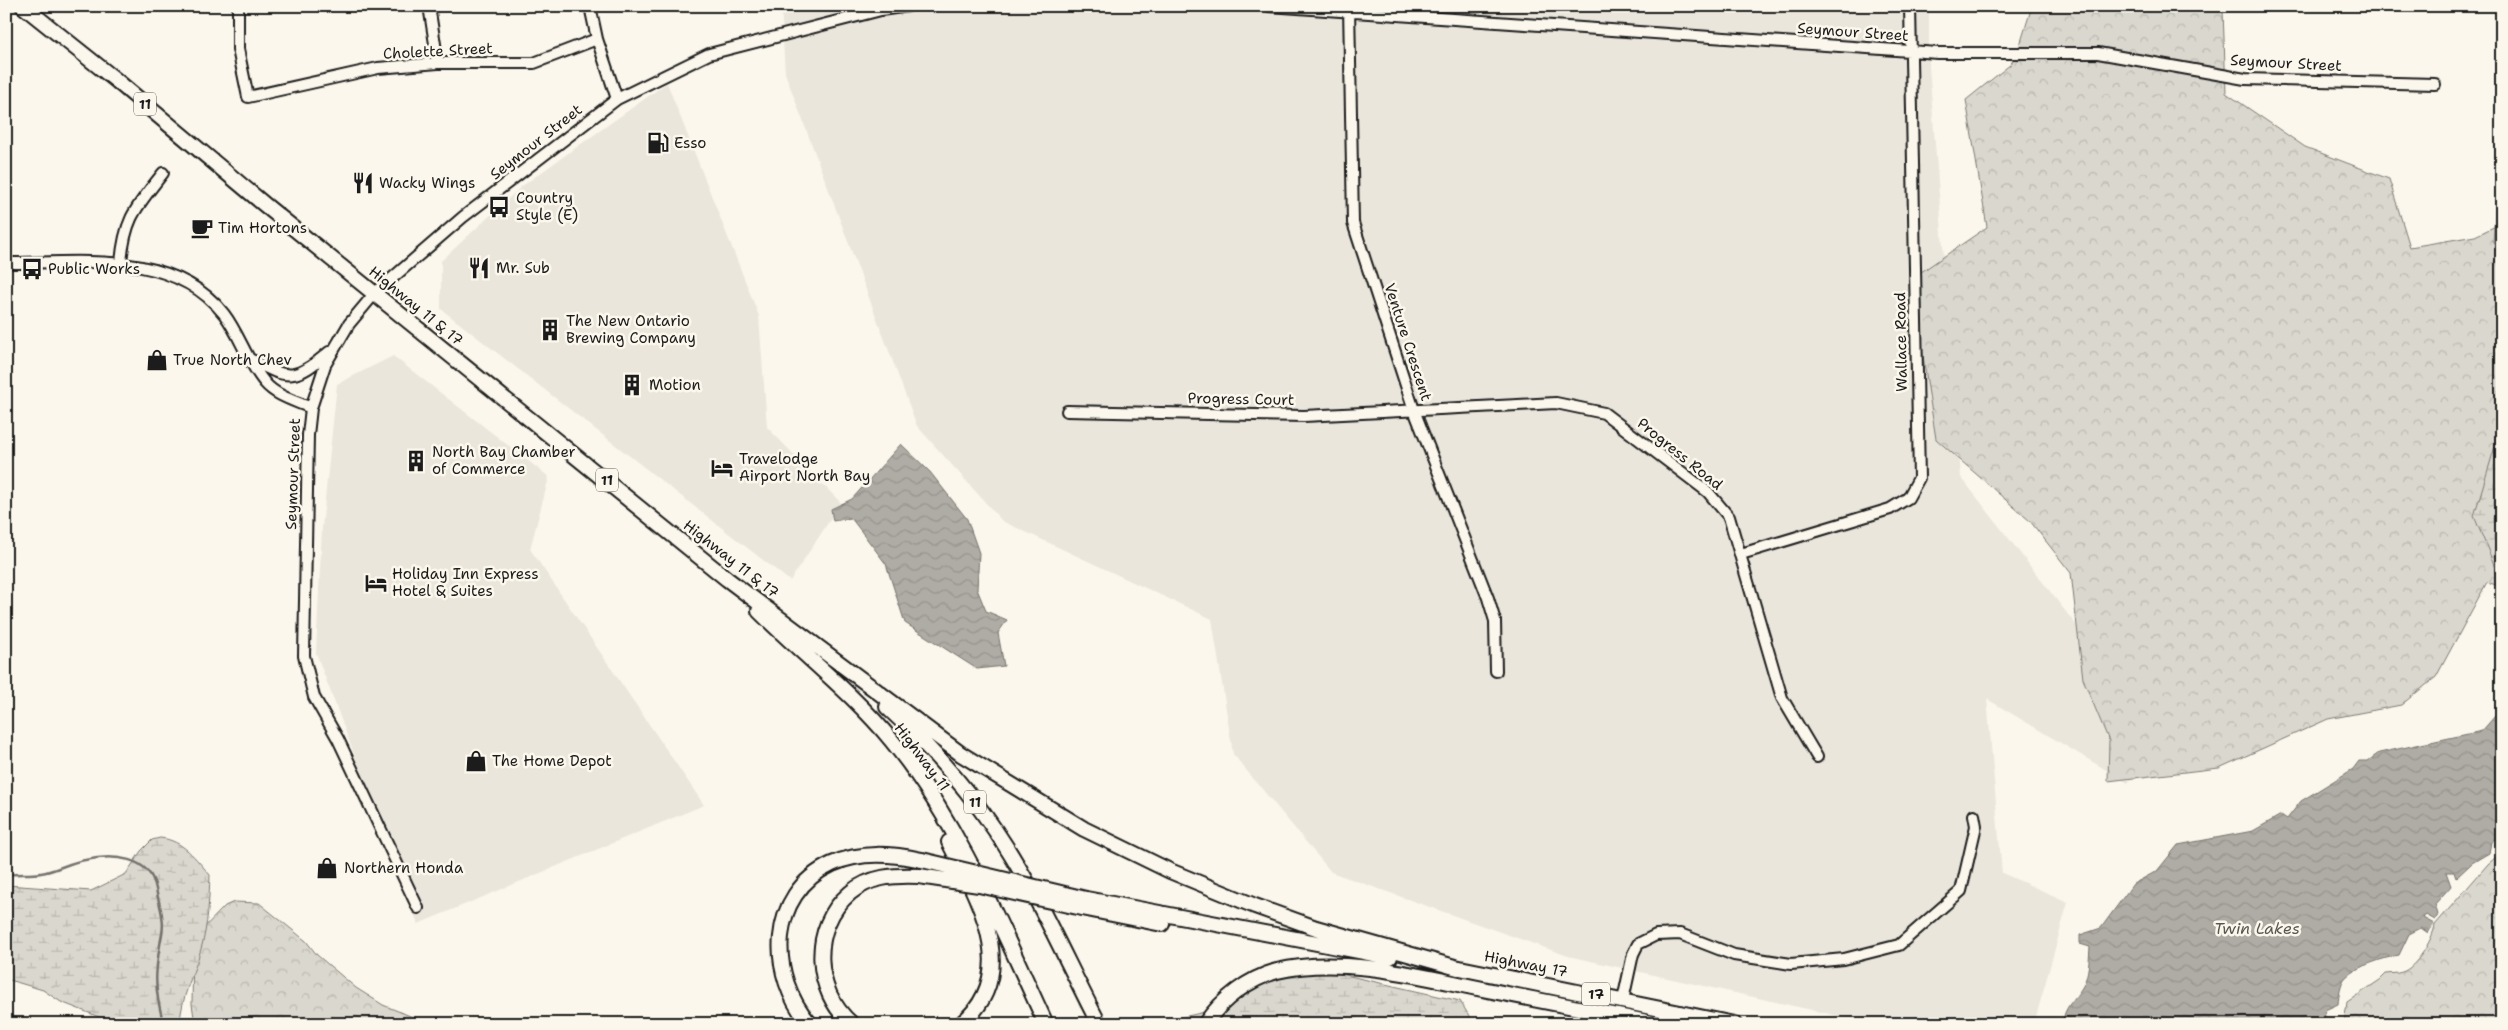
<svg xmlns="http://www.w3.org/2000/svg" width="2508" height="1030" font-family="'Shantell Sans',sans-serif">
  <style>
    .built { fill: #eae6dc }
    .forest { fill: url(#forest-crowns); stroke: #7b7a75 }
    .wetland { fill: url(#wetland-marsh); stroke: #7b7a75 }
    .water { fill: url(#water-waves); stroke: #74726e }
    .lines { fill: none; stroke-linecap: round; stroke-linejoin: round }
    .stream { stroke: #74726e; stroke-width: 2.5 }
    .minor-casing { stroke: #1c1c1c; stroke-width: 14 }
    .highway-casing { stroke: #1c1c1c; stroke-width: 18 }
    .minor { stroke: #fbf7ec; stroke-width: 10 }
    .highway { stroke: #fbf7ec; stroke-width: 14 }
    .highway-bridge-casing { stroke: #1c1c1c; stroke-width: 18; stroke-linecap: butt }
    .highway-bridge { stroke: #fbf7ec; stroke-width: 14 }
    .labels { text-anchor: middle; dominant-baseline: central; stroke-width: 5; stroke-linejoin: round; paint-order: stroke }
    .shield { fill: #fbf7ec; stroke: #5f5e5a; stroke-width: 1 }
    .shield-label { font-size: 14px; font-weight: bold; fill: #1c1c1c }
    .street-label { font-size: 15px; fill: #1c1c1c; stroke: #fbf7ec }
    .poi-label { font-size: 15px; fill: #1c1c1c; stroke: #fbf7ec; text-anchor: start }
    .water-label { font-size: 16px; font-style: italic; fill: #575653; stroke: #fbf7ec }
  </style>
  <defs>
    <pattern id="forest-crowns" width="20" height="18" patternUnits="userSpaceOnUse" patternTransform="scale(1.25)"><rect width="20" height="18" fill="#dad7ce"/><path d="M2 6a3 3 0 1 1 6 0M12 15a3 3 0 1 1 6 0" fill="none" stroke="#bab8b0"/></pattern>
    <pattern id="wetland-marsh" width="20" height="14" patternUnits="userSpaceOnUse" patternTransform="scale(1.25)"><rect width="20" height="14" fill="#dad7ce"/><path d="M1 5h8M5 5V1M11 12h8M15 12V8" fill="none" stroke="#bab8b0"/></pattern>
    <pattern id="water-waves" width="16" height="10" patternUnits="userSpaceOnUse" patternTransform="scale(1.25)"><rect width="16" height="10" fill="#afaca5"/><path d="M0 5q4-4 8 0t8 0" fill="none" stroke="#96938d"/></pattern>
  </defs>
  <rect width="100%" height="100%" fill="#fbf7ec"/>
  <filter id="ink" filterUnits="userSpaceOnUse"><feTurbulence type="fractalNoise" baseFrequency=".02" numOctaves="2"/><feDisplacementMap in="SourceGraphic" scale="10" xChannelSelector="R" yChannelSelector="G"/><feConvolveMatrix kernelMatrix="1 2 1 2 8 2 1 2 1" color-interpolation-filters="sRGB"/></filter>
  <g filter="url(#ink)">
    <!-- built -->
    <path class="built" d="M781,6H1929V66L1961,477L2160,733L2128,783L1987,699L2002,873L2068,902L2034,1024H1875L1568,956L1331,872L1233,754L1212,619L1002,521L917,426L785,73Z
      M667,83L759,316L767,427L841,503L790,581L441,309V261L522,186Z
      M393,356L549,477L530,549L704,805L418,924L316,653L322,528L337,384Z"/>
    <!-- forest -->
    <path class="forest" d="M2032,6H2169L2223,11L2226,93L2305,147L2389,179L2410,247L2475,236L2502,223V587L2487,582L2436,677L2401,705L2328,719L2219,768L2108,781L2109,741L2083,679L2071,573L2030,521L1936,439L1911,279L1987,227L1966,100L2011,64L2020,45Z
      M2502,852V1024H2344L2347,1002L2380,980L2386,974C2391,973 2397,974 2402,972C2416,968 2433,939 2435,925L2488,864Z
      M234,902L259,903L306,941L317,955L356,988L383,1005L430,1024H195L192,1004L193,952L198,934L225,906Z"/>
    <!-- wetland -->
    <path class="wetland" d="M2502,191V262L2493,242L2496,200Z
      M2502,383V599L2493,562L2474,516L2496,443L2498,390Z
      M160,838C183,840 196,859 210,875C209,900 208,925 201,949C194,974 181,997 180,1024H117L61,1002L43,990L6,979V885L91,891L126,874L141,851L152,840Z
      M1301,965L1460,1001L1474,1024H1167L1174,1019L1223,1008L1289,969Z"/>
    <!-- water -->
    <path class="water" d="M2502,38V127C2497,97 2496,67 2502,38Z
      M901,444L930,472L967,519L979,553L977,589L986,611L1007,620L998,633L1004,666L977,669L905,623L886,564L851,518L833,521L831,509L852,499Z
      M2502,714V834L2491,842L2489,853L2472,863L2456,878L2454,872H2446L2451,886L2435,904L2438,915L2435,920L2426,915L2423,918L2434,924L2428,933L2421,928L2409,934L2399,955C2384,958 2357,966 2346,977C2340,983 2339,995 2338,1004L2325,1010L2322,1024H2063C2063,1007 2075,1000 2083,986C2089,974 2089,960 2090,947L2080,944V935L2101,928L2133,884L2157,871L2178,845L2253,831L2281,815L2287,819L2301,801L2353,769L2359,761H2368L2379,753L2482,731L2495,716Z"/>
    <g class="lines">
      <!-- stream -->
      <path class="stream" d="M6,875C18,873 29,875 41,873C56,871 70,862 85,860C113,854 150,856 156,889C159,904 165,918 162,934C155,970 153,988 164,1024"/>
      <!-- minor casing -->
      <g class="minor-casing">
        <path id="minor" d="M238,6V49L248,97L378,68L438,63H534L597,39
          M429,6L438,63
          M590,6L597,39L617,99
          M1269,6L1938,53H2098L2245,79L2435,84
          M1349,6L1353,223L1414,410L1488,598L1495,621L1496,671
          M6,263C79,263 173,249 224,314C240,335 247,362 265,383C276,396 295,401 311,408
          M121,263C125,217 136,208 163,173
          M252,360C289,381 296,380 329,352
          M1067,411L1304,416L1556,403L1604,413L1708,492L1729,517L1782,698L1817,757
          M1741,554L1890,509L1908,498L1919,478L1910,6
          M418,908L338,739L314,697L304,656L308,435L311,408L325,365L349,324L375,293L463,217L617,99L709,54L881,10L909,6
          M1623,1000L1633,954L1638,944L1656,935L1680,934L1734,955L1791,964L1844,959L1899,945L1961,891L1976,826L1974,815"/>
      </g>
      <!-- highway casing -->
      <g class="highway-casing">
        <path id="highway" d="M23,6L117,81L265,205L727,579L961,754L1084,829L1170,871L1255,906L1316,928L1458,968
          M759,611C803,655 853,693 892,741C960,825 1001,927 1046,1024
          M887,707C927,744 964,784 995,830C1036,890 1065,959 1099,1024
          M949,842C977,898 1023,973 961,1024
          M1086,899L1390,957
          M1082,908L1162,924
          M1450,966L1734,1024
          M810,1024C768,976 767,894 832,864C861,851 893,854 922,860
          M852,1024C813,991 810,927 850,893C870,876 895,875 919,876
          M1205,1024C1222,999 1248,979 1277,971C1342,955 1423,977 1487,990C1544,1001 1601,1012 1657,1024"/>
      </g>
      <!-- minor -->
      <use href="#minor" class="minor"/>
      <!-- highway -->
      <use href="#highway" class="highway"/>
      <!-- highway-bridge casing -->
      <g class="highway-bridge-casing">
        <path id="highway-bridge" d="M922,860L1086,899
          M919,876L979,885L1082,908"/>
      </g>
      <!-- highway-bridge -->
      <use href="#highway-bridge" class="highway-bridge"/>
    </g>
  </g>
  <!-- icons -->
  <defs>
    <g id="fuel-bare" transform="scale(1.725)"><path d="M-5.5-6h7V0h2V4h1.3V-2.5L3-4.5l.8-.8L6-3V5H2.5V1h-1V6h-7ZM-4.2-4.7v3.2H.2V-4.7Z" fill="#1c1c1c" stroke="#fbf7ec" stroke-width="2.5" paint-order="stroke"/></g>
    <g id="restaurant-bare" transform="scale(1.725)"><path d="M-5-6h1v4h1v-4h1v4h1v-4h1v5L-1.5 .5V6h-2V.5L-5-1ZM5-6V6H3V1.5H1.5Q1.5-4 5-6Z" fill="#1c1c1c" stroke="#fbf7ec" stroke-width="2.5" paint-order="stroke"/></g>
    <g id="bus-bare" transform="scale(1.725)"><path d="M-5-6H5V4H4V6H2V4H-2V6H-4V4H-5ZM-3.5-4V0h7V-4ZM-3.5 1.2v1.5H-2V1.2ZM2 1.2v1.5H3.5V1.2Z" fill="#1c1c1c" stroke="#fbf7ec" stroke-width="2.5" paint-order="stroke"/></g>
    <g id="cafe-bare" transform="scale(1.725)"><path d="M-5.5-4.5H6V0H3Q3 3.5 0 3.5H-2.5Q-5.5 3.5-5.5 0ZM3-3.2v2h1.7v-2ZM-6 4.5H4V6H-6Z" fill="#1c1c1c" stroke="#fbf7ec" stroke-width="2.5" paint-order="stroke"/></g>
    <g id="building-bare" transform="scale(1.725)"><path d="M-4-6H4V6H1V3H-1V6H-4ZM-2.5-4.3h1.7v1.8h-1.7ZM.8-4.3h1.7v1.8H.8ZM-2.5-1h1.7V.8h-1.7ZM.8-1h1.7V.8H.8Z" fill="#1c1c1c" stroke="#fbf7ec" stroke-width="2.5" paint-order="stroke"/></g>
    <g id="shop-bare" transform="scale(1.725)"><path d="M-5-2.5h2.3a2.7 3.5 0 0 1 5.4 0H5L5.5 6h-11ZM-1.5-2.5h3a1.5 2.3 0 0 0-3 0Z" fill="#1c1c1c" stroke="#fbf7ec" stroke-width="2.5" paint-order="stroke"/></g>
    <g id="hotel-bare" transform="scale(1.725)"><path d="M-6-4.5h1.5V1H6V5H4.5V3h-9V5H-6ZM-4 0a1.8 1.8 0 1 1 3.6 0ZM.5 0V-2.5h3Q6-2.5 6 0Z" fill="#1c1c1c" stroke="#fbf7ec" stroke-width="2.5" paint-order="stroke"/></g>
  </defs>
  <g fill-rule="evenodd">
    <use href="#fuel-bare" x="658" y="143"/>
    <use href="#restaurant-bare" x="363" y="183"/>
    <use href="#bus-bare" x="499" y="207"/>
    <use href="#cafe-bare" x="202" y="228"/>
    <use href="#restaurant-bare" x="479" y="268"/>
    <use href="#bus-bare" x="32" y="269"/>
    <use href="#building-bare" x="550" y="330"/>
    <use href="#shop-bare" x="157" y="360"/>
    <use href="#building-bare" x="632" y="385"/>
    <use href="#building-bare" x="416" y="461"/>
    <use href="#hotel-bare" x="722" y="468"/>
    <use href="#hotel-bare" x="376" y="583"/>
    <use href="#shop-bare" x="476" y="761"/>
    <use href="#shop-bare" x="327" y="868"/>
  </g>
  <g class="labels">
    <!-- shield labels -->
    <g class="shield">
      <rect x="134" y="92.5" width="22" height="23" rx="4"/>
      <rect x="596" y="468.5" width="22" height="23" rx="4"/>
      <rect x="964" y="790.5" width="22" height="23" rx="4"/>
      <rect x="1582" y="982.5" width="28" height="23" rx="4"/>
    </g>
    <g class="shield-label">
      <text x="145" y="104">11</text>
      <text x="607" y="480">11</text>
      <text x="975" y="802">11</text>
      <text x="1596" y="994">17</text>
    </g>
    <!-- street labels -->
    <g class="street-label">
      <text transform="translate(1853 32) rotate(4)">Seymour Street</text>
      <text transform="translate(438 51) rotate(-3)">Cholette Street</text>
      <text transform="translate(2286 63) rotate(3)">Seymour Street</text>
      <text transform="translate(536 142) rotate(-38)">Seymour Street</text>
      <text transform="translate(416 306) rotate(39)">Highway 11 &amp; 17</text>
      <text transform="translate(1408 342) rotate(72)">Venture Crescent</text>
      <text transform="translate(1901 342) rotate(-91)">Wallace Road</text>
      <text transform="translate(1241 399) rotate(1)">Progress Court</text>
      <text transform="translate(1680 454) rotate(39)">Progress Road</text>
      <text transform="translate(293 474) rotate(-88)">Seymour Street</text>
      <text transform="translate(731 559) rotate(38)">Highway 11 &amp; 17</text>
      <text transform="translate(922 757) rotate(53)">Highway 11</text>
      <text transform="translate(1526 964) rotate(11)">Highway 17</text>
    </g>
    <!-- poi labels -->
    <g class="poi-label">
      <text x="674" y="143">Esso</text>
      <text x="379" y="183">Wacky Wings</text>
      <text x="516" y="198">Country<tspan x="516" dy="17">Style (E)</tspan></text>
      <text x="218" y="228">Tim Hortons</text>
      <text x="496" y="268">Mr. Sub</text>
      <text x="48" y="269">Public Works</text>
      <text x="566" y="321">The New Ontario<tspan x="566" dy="17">Brewing Company</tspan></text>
      <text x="173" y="360">True North Chev</text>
      <text x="649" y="385">Motion</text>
      <text x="432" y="452">North Bay Chamber<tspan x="432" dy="17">of Commerce</tspan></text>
      <text x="739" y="459">Travelodge<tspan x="739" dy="17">Airport North Bay</tspan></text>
      <text x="392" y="574">Holiday Inn Express<tspan x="392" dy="17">Hotel &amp; Suites</tspan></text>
      <text x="492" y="761">The Home Depot</text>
      <text x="344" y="868">Northern Honda</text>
    </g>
    <!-- water labels -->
    <g class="water-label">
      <text x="2257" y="928">Twin Lakes</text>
    </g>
  </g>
  <!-- margin -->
  <rect width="2508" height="1030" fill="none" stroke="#fbf7ec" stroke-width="25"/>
  <rect x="12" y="12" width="2483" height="1005" fill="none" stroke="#1c1c1c" stroke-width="2" filter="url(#ink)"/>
</svg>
